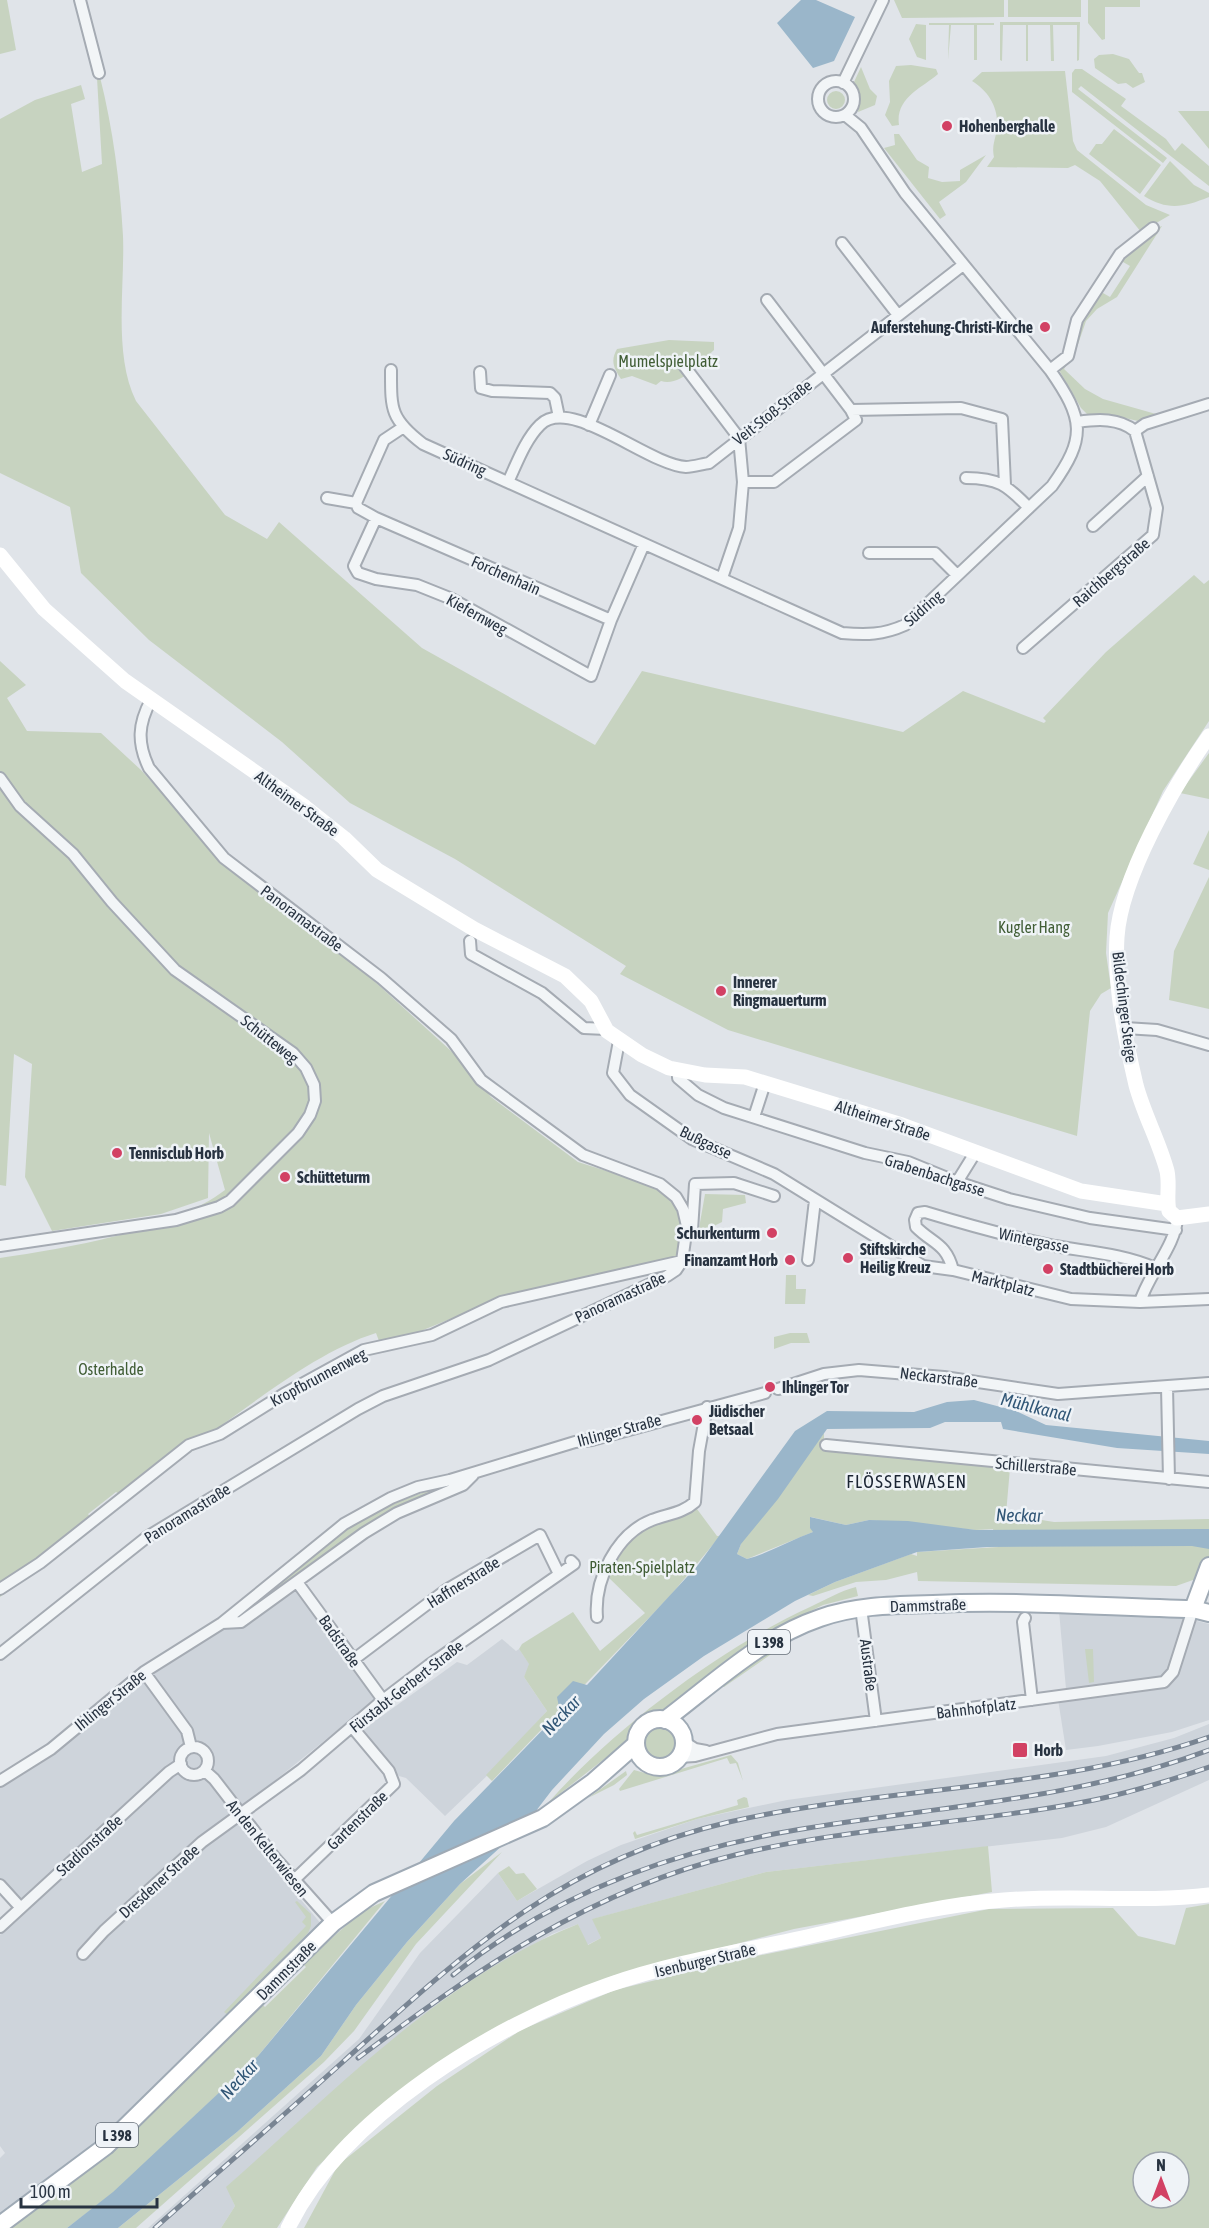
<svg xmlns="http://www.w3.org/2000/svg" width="1209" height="2228" font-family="'Asap Condensed',sans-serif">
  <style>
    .built { fill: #ced4db }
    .green { fill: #c7d3c0; fill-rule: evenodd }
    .water { fill: #9ab6ca }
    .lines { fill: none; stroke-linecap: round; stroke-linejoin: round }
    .street-casing { stroke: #a5abb3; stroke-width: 14 }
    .primary-casing { stroke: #9faab5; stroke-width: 20 }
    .street { stroke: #f2f5f7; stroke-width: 10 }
    .secondary { stroke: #fff; stroke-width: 15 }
    .primary { stroke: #fff; stroke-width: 16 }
    .rail-casing { stroke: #798593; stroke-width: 5 }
    .rail { stroke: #eff3f7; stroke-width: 3; stroke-dasharray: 9; stroke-linecap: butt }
    .poi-dot { fill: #d24164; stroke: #eff3f7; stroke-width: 2 }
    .labels { text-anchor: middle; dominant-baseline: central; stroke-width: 5; stroke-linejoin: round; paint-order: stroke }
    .shield { fill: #eff3f7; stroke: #646d78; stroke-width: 1.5 }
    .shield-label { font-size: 15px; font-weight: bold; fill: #283341 }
    .poi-label { font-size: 16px; font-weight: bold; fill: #283341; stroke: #eff3f7; text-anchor: start }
    .park-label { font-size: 16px; fill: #405d35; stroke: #eff3f7 }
    .street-label { font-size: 16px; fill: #283341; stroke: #eff3f7 }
    .water-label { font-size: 18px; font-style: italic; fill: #315676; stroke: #eff3f7 }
    .neighbourhood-label { font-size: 18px; letter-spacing: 1.5px; fill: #1a2432; stroke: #eff3f7 }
  </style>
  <rect width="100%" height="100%" fill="#e0e4e9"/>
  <!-- built -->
  <path class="built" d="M297,1587L376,1699L231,1816L322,1925L104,2136L58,2176L0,2214V2158L5,2153L0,2146V1935L24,1910L0,1881V1786L152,1672L226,1626Z
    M1059,1611L1173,1615L1209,1624V1720L1172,1732L1098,1746L1066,1750L1057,1693L1066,1689Z
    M502,1639L516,1651L519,1649L530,1665L524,1677L547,1711L492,1771L445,1816L406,1778L399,1776L361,1731L457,1662L467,1665Z
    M1209,1724V1780L1106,1827L1062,1838L766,1872L593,1919L601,1938L587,1945L578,1924L552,1934L455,1990L394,2041L227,2187L235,2206L221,2228H148L359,2039L420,1953L498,1873L517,1901L587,1861L621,1845L697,1819L787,1800L1106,1756L1174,1738Z"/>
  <!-- green -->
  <path class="green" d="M0,0H7L16,50L0,54Z
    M894,0H1004V17L902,18Z
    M1008,0H1081V17H1008Z
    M1088,0H1140V7H1105V39L1102,40L1088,23Z
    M1000,22H1080L1079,60L1077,61V25H1053L1054,61H1051L1050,25H1028V61H1026V25H1003L1002,61L1000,60Z
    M929,23H994V25H977V60H974V25H951L948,60L949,25H929Z
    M916,24L926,25V60L917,57L909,39Z
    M1113,54L1129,59L1139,73H1142L1145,82L1133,88L1126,83L1118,84L1095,68L1094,59L1099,55Z
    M911,65L936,69L938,74C922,88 895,98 899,125L892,126L885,115L890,102L889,81L896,66Z
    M861,67L870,89L877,96L875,105L858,112L860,99L854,82Z
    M1075,69H1082L1126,99L1121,106L1166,139L1175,151L1182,143L1209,166V186L1081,86L1078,89L1167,158L1163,163L1072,92V73Z
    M1065,71L1073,141L1077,150L1146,205L1170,215L1141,232L1100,181L1075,165L1068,168L987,167L994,157C992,147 994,143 996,134C1001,111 990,92 972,81L982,72Z
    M100,77C113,129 120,182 123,236C125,286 113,355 136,401L225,515L267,539L279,522L422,648L595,745L642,671L903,732L963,691L1044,723L1046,721L1043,718L1106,652L1194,575L1204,584L1209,580V721L1163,791L1108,913L1106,953L1111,988L1101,994L1090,1011L1077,1136L728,1030L620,974L626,966L455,859L350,803L282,742L149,640L81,573L70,507L0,473V119L35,100L81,85L85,99L71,104L82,172L102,164L97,78Z
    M827 100a9 9 0 1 1 18 0a9 9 0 1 1-18 0Z
    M1178,111H1209V149Z
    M1114,129L1161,165L1140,194L1089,154L1096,144H1102Z
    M894,134H899L917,160L929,167L928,178L942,182L960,181V170L986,155L966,182L939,202L946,215L940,219L884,148L895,145Z
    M1170,161L1194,185L1209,193V197C1184,207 1168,211 1144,196Z
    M1162,226L1117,297L1097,309L1086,321L1075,353L1064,369L1085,389L1103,399L1156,414L1138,421L1116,416H1089L1081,408L1059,370L1078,328L1099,295L1103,293L1110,297L1130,266L1123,262V257L1154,229Z
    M669,340L714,342V350C700,362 681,387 661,381L656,385L632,376L621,379C614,368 610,361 617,349Z
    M0,661L26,685L7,698L27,731L101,733L141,770L223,862L373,980L461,1060L491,1097L578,1162L648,1184L659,1189L674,1202L686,1228L678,1266L504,1297L411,1335L379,1341L376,1333C322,1350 268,1392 222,1425L225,1431L121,1495L116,1492L88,1514L91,1518L57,1545L62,1554L0,1597V1258C67,1248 171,1231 225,1190L209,1133L208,1198L161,1214L52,1231L25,1177L32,1064L14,1054L6,1186L0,1185Z
    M1209,753V799L1180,793Z
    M1209,830V870L1193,864Z
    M1209,877V1009L1169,1000L1174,951Z
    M705,1194L745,1195L746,1203L723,1209L722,1222L698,1234Z
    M786,1275H796V1289H806L805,1304H785Z
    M790,1333H807L810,1343H791L774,1349V1337Z
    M824,1433V1451L1010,1468L1006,1514L1054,1522L1209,1519V1582L1193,1580L1176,1586L918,1581L917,1572L886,1580L856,1582L813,1596L808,1595L835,1582L911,1554L917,1556V1552L998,1547L993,1529L976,1530L869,1520L846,1525L811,1517L813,1532L747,1559L737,1554L741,1544L716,1541L670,1596L492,1781L486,1775L547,1711L524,1677L529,1664L519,1649L522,1644L573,1612L600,1651L645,1613L607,1576C637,1526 643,1526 697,1509L717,1536L748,1535Z
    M458,1483L383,1517L328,1552L238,1619L236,1617C263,1601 283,1579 307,1559C352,1521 400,1496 458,1483Z
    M856,1587L858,1596L823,1605L758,1637L667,1709L641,1718L626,1742L548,1803C613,1729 721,1648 810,1607C825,1600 840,1591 856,1587Z
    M776,1646L780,1648L724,1687L721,1685Z
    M1085,1649H1093L1094,1682L1089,1683Z
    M644 1744a16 16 0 1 1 32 0a16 16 0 1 1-32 0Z
    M731,1755L738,1763L743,1781L736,1763L730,1764L727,1758L620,1791L619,1789L634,1770L656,1776Z
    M626,1771L627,1775L614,1785L588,1798Z
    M744,1797L747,1798L749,1807L697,1819L635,1839L633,1833L635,1831L637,1835L738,1805L737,1800Z
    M988,1846L992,1892L794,1929L612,1976L488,2033L395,2094L317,2167L277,2228H221L235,2206L226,2187C334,2092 443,1977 578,1924L588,1945L601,1938L592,1919L766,1872Z
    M502,1852L416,1944L354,2031L324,2062L136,2228H118L237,2132L321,2056L356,2005L407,1942L460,1884Z
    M509,1866L516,1874L524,1873L537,1889L517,1901L498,1873Z
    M297,1901L311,1914V1926L308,1933L228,2015L224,2012L306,1926L302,1922L306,1917L295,1902Z
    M385,1901L258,2056L113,2193L67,2228H5L262,2004L265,2007L306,1967L303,1964L361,1912Z
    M1209,1904V2228H304L338,2165L437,2086L521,2030L615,1990L742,1959L989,1909L1113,1908L1138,1936L1175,1945L1186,1908ZM1143,2162H1179V2198H1143Z"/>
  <!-- water -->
  <path class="water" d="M801,0H816L855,17L834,61L813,68L777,23Z
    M974,1400L1016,1411L1046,1425L1209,1441V1454L1117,1448L1003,1429L1001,1422H945L930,1428L827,1429L778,1499L741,1544L737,1554L747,1559C769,1553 791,1540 813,1532L810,1528V1517L846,1525L869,1520L908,1521L976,1530L1209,1529V1549L1192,1546L987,1547L917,1552L835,1582L795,1601L704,1656L644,1699L604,1734L552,1790L526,1824L460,1884L407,1942L356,2005L321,2056L237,2132L118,2228H67L113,2192L258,2056L454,1821L560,1712L557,1697L573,1681L587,1685L698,1565L795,1431L827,1411L914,1412L947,1402Z"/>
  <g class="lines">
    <!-- street casing -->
    <g class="street-casing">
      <path id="street" d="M80,0L99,73
        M818 99a18 18 0 1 1 36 0a18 18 0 1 1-36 0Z
        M843,83L883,0
        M842,243L898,315
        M767,300L851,410
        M682,363L739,438L743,482L739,528L722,578
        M391,370C391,409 390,419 423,444L842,633C866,635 883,635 905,625L1052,486C1087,437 1084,419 1050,370L905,193L861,128L845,115
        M1050,370L1068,356L1077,320L1120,254L1153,228
        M480,372L481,388L492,391L550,393L555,398L559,417
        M1078,422C1098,419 1119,418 1135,431L1145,424L1209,404
        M589,425L610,375
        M966,478C998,478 1007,485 1029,508
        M508,482C517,463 525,440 540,425C570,395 648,465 686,467C693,467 702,464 709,463L963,265
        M743,482H774L856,420L851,410L961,408L1002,419L1005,485
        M327,498L356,503L358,508L376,518L611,620L644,544
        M356,503L384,440L402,428
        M376,518L354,566L358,573L376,579L417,585L452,599L591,676L611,620
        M1093,526L1148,476
        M869,553H935L957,575
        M1023,648L1153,535L1157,508L1135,431
        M0,778L20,806L73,854L112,902L175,970L293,1053L306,1068L314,1085L315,1101L310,1115L298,1133L230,1201L219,1207L176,1220L0,1246
        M470,941L471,954L542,993L584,1028L606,1029
        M1125,1028L1157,1030L1209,1045
        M619,1041L613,1073L630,1095L692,1139L774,1174L923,1266L953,1270L1071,1299L1140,1302C1149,1273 1176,1245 1177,1218
        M678,1070V1078L698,1095L724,1108L865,1153L908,1162L957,1182L1009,1199L1090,1218L1176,1230
        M754,1117L765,1083
        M957,1182L975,1153
        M692,1230L695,1184L734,1183L774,1196
        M808,1260L815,1200
        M953,1270C946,1243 933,1244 916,1227L915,1220L918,1213L925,1212C968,1225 1011,1237 1055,1246C1089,1252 1123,1254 1155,1268
        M1140,1302L1209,1299
        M1167,1387L1169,1479
        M778,1389L824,1374L859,1370L944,1377L1058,1394L1209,1383
        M826,1445L1209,1482
        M297,1582L383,1700
        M0,1589L40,1563L189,1445L220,1434L284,1394L364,1350L432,1335L501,1302L682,1261
        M861,1608L876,1721
        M597,1617C594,1580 616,1534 652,1520C668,1514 683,1513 695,1502L699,1451L707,1407
        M1025,1618L1023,1622L1032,1700
        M222,1623L241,1622L364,1533L397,1513L463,1485L473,1475
        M0,1654L147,1537L358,1409L383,1396L489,1360L667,1276L676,1270L682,1261L687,1226L683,1209L676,1197L660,1184L583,1155L481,1080L451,1039L381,978L224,858L149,768C137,743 138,724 151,700
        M353,1660L446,1590L540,1535L559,1574
        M144,1672L187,1731L191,1747
        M684,1742L695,1749L706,1751
        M180 1761a14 14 0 1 1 28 0a14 14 0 1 1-28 0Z
        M679,1757L695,1756L777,1734L1164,1682L1173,1672L1193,1609
        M205,1771L214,1779L275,1858L333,1923
        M0,1781L51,1749L144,1672L222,1623L344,1524L391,1498L418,1487L450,1480L575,1442L592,1440L765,1393
        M294,1880L394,1784L389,1771L353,1728
        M0,1885L20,1907
        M0,1927L169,1772L181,1764
        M83,1954L104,1931L202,1842L301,1770L383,1700L429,1665L574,1564L571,1561"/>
    </g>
    <!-- primary casing -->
    <g class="primary-casing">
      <path id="primary" d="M1193,1609L1209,1566
        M636 1743a24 24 0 1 1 48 0a24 24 0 1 1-48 0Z
        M665,1720C714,1683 761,1638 820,1618C856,1605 896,1605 933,1604C1020,1600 1107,1607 1193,1609L1209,1613
        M0,2225L106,2146L333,1923L374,1893L543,1818L593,1782L636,1744"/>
    </g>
    <!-- street -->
    <use href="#street" class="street"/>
    <!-- secondary -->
    <path class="secondary" d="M0,555L44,609L125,681L305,807L344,838L377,870L474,929L565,976L591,1001L607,1031L642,1055L669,1068L705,1075L745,1077L902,1125L1081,1191L1167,1204
      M1209,736C1175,784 1121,877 1117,937C1114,985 1125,1038 1136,1085C1144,1115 1159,1141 1167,1171C1170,1185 1166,1198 1169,1211L1177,1218L1209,1214
      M288,2228C343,2116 493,2025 608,1985C671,1963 737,1952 802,1938C869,1923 936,1905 1004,1900C1072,1894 1141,1903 1209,1895"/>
    <!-- primary -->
    <use href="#primary" class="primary"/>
    <!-- rail casing -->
    <g class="rail-casing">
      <path id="rail" d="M453,1975C551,1895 672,1851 796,1830C938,1806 1072,1801 1209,1750
        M358,2058C475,1971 590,1890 735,1855C853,1826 975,1824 1094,1800C1133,1792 1171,1780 1209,1767
        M155,2228C218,2172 282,2117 345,2060C467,1950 562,1861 729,1822C887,1786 1055,1791 1209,1737"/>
    </g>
    <!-- rail -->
    <use href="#rail" class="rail"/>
  </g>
  <!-- markers -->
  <g class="poi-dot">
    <circle cx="947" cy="126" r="6"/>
    <circle cx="1045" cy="327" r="6"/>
    <circle cx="721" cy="991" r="6"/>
    <circle cx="117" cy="1153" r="6"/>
    <circle cx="285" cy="1177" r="6"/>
    <circle cx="772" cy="1233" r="6"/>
    <circle cx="848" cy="1258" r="6"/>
    <circle cx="790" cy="1260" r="6"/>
    <circle cx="1048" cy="1269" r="6"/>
    <circle cx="770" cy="1387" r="6"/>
    <circle cx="697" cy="1420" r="6"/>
    <rect x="1012" y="1742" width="16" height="16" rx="3"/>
  </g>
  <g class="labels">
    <!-- shield labels -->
    <g class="shield">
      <rect x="748" y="1630" width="42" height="24" rx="4.5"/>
      <rect x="96" y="2123" width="42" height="24" rx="4.5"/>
    </g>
    <g class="shield-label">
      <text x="769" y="1642">L 398</text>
      <text x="117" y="2135">L 398</text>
    </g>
    <!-- poi labels -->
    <g class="poi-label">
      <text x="959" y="126">Hohenberghalle</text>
      <text x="1033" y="327" text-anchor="end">Auferstehung-Christi-Kirche</text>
      <text x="733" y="982">Innerer<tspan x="733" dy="18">Ringmauerturm</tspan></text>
      <text x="129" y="1153">Tennisclub Horb</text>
      <text x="297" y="1177">Schütteturm</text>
      <text x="760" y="1233" text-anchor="end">Schurkenturm</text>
      <text x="860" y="1249">Stiftskirche<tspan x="860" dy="18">Heilig Kreuz</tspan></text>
      <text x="778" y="1260" text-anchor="end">Finanzamt Horb</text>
      <text x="1060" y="1269">Stadtbücherei Horb</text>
      <text x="782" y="1387">Ihlinger Tor</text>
      <text x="709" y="1411">Jüdischer<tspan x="709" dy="18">Betsaal</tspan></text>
      <text x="1034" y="1750">Horb</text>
    </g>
    <!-- park labels -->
    <g class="park-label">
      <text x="668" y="361">Mumelspielplatz</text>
      <text x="1034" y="927">Kugler Hang</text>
      <text x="111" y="1369">Osterhalde</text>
      <text x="642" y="1567">Piraten-Spielplatz</text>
    </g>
    <!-- street labels -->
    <g class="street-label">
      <text transform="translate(772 412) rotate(-38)">Veit-Stoß-Straße</text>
      <text transform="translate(465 462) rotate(24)">Südring</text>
      <text transform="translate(1111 572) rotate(-41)">Raichbergstraße</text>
      <text transform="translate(506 575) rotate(24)">Forchenhain</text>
      <text transform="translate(923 608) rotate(-41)">Südring</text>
      <text transform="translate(477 614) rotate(29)">Kiefernweg</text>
      <text transform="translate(297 803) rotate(36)">Altheimer Straße</text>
      <text transform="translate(302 918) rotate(37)">Panoramastraße</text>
      <text transform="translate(1125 1007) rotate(83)">Bildechinger Steige</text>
      <text transform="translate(270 1039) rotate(38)">Schütteweg</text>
      <text transform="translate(883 1120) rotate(18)">Altheimer Straße</text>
      <text transform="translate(706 1142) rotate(26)">Bußgasse</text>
      <text transform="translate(935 1175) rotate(18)">Grabenbachgasse</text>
      <text transform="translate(1034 1240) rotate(12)">Wintergasse</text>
      <text transform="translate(1003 1283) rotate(14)">Marktplatz</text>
      <text transform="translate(620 1297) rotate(-25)">Panoramastraße</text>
      <text transform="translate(318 1377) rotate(-28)">Kropfbrunnenweg</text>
      <text transform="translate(939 1377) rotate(7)">Neckarstraße</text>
      <text transform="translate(619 1430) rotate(-15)">Ihlinger Straße</text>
      <text transform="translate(1036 1466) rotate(5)">Schillerstraße</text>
      <text transform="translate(187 1513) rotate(-32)">Panoramastraße</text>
      <text transform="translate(463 1582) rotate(-32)">Haffnerstraße</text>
      <text transform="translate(928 1605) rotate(-2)">Dammstraße</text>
      <text transform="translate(340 1641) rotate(55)">Badstraße</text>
      <text transform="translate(869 1665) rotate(83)">Austraße</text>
      <text transform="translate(406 1686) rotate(-38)">Fürstabt-Gerbert-Straße</text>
      <text transform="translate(110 1700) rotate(-39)">Ihlinger Straße</text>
      <text transform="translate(976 1708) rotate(-7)">Bahnhofplatz</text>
      <text transform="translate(357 1820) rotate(-44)">Gartenstraße</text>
      <text transform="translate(89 1845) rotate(-42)">Stadionstraße</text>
      <text transform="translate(268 1848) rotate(51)">An den Kelterwiesen</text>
      <text transform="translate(159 1881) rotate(-42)">Dresdener Straße</text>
      <text transform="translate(705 1960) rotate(-13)">Isenburger Straße</text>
      <text transform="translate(286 1970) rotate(-45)">Dammstraße</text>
    </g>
    <!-- water labels -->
    <g class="water-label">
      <text transform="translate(1036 1407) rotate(14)">Mühlkanal</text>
      <text transform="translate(1019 1515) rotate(1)">Neckar</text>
      <text transform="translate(561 1715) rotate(-46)">Neckar</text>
      <text transform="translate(239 2079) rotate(-47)">Neckar</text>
    </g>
    <!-- neighbourhood labels -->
    <g class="neighbourhood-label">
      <text x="907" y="1481">FLÖSSERWASEN</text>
    </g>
  </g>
  <!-- north arrow -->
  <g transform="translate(1161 2180)"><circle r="28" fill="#eff3f7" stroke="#9fa6ae" stroke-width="1.5"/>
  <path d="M0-4.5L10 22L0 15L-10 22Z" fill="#d24164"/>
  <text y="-9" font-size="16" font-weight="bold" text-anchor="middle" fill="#283341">N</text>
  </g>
  <!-- scale -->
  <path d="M21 2198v9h136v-9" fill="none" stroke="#283341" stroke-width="3"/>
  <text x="30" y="2198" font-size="18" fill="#283341" stroke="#eff3f7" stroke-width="4.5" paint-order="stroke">100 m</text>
</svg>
